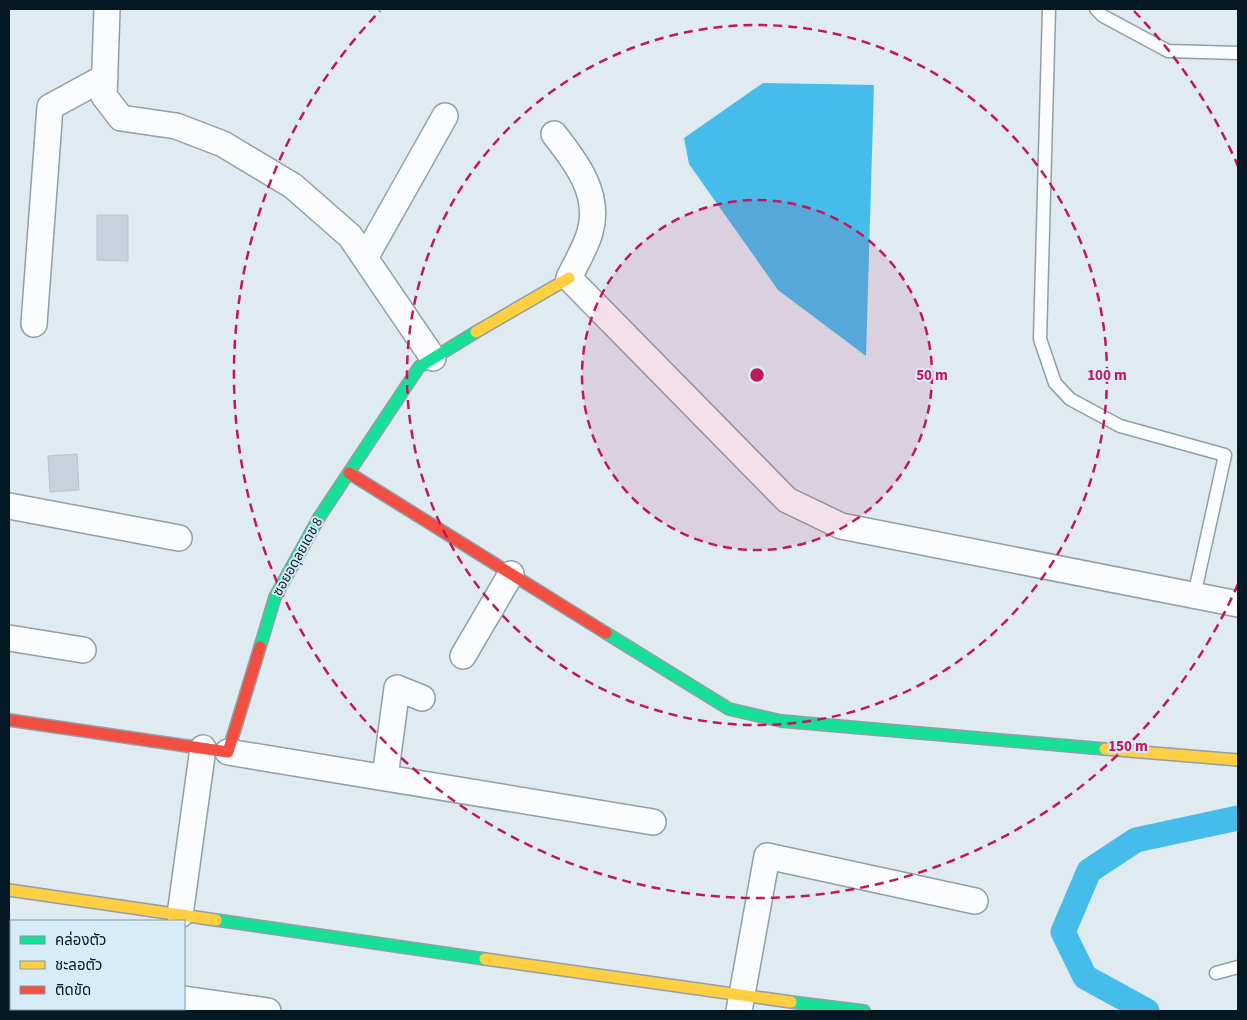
<svg xmlns="http://www.w3.org/2000/svg" width="1247" height="1020" font-family="'Source Sans 3','Noto Sans Thai',sans-serif">
  <style>
    .water { fill: #46bceb }
    .lines { fill: none; stroke-linecap: round; stroke-linejoin: round }
    .canal { stroke: #46bceb; stroke-width: 25 }
    .building { fill: #c4d3dc; stroke: #b6c5ce }
    .lane-casing { stroke: #909fa7; stroke-width: 15 }
    .street-casing { stroke: #909fa7; stroke-width: 28 }
    .fast-casing { stroke: #909fa7; stroke-width: 14 }
    .slow-casing { stroke: #909fa7; stroke-width: 14 }
    .jam-casing { stroke: #909fa7; stroke-width: 14 }
    .lane { stroke: #fafcfd; stroke-width: 12 }
    .street { stroke: #fafcfd; stroke-width: 25 }
    .fast { stroke: #16e098; stroke-width: 11 }
    .slow { stroke: #ffcf43; stroke-width: 11 }
    .jam { stroke: #f24e42; stroke-width: 11 }
    .ring { fill: none; stroke: #c2185b; stroke-width: 2.5; stroke-dasharray: 9 6 }
    .labels { text-anchor: middle; dominant-baseline: central; stroke-width: 4; stroke-linejoin: round; paint-order: stroke }
    .street-label { font-size: 14px; fill: #041823; stroke: #d7ecf9 }
    .centre { fill: #c2185b; stroke: #d7ecf9; stroke-width: 2.5 }
    .ring-label { font-size: 15px; text-anchor: middle; font-weight: bold; fill: #c2185b; stroke: #d7ecf9; stroke-width: 4; stroke-linejoin: round; paint-order: stroke }
  </style>
  <rect width="100%" height="100%" fill="#dfeaf1"/>
  <!-- water -->
  <path class="water" d="M763,83L874,85L866,356L778,290L689,164L684,138Z"/>
  <g class="lines">
    <!-- canal -->
    <path class="canal" d="M1147,1011L1085,977L1063,932L1089,871L1136,840L1238,818"/>
  </g>
  <!-- building -->
  <path class="building" d="M97,215H128V261L97,260Z
    M77,454L79,490L50,492L48,456Z"/>
  <g class="lines">
    <!-- lane casing -->
    <g class="lane-casing">
      <path id="lane" d="M1049,9L1040,339L1055,383L1070,399L1120,426L1225,455L1194,596
        M1096,9L1103,16L1168,51L1238,53
        M1216,973L1238,967"/>
    </g>
    <!-- street casing -->
    <g class="street-casing">
      <path id="street" d="M107,9L104,96L121,118L176,126L223,144L293,186L350,236L433,358
        M554,134C576,162 601,194 590,232C586,247 576,263 569,278L787,500L841,526L1238,604
        M365,258L445,116
        M34,324L50,107L105,77
        M9,506L179,538
        M9,638L83,650
        M463,656L511,574
        M228,752L653,822
        M385,777L397,688L422,698
        M180,915L203,748
        M9,973L11,974
        M184,999L268,1011
        M739,1011L767,856L975,901"/>
    </g>
    <!-- fast casing -->
    <g class="fast-casing">
      <path id="fast" d="M606,633L729,709L781,721L1105,749
        M260,647L275,597L320,516L419,367L476,332
        M216,920L485,959
        M791,1002L864,1011"/>
    </g>
    <!-- slow casing -->
    <g class="slow-casing">
      <path id="slow" d="M476,332L569,278
        M1105,749L1238,760
        M9,890L216,920
        M485,959L791,1002"/>
    </g>
    <!-- jam casing -->
    <g class="jam-casing">
      <path id="jam" d="M349,473L606,633
        M9,720L228,752L260,647"/>
    </g>
    <!-- lane -->
    <use href="#lane" class="lane"/>
    <!-- street -->
    <use href="#street" class="street"/>
    <!-- fast -->
    <use href="#fast" class="fast"/>
    <!-- slow -->
    <use href="#slow" class="slow"/>
    <!-- jam -->
    <use href="#jam" class="jam"/>
  </g>
  <!-- distance rings -->
  <circle cx="757" cy="375" r="175" fill="#c2185b" fill-opacity=".12"/>
  <g class="ring">
    <circle cx="757" cy="375" r="175"/>
    <circle cx="757" cy="375" r="350"/>
    <path d="M1238 584A524 524 0 1 1 380 11M1134 11A524 524 0 0 1 1238 166"/>
  </g>
  <g class="labels">
    <!-- street labels -->
    <g class="street-label">
      <text transform="translate(298 557) rotate(-61)">ซอยอดุลยเดช 8</text>
    </g>
  </g>
  <circle cx="757" cy="375" r="8" class="centre"/>
  <g class="ring-label">
    <text x="932" y="380">50 m</text>
    <text x="1107" y="380">100 m</text>
    <text x="1128" y="751">150 m</text>
  </g>
  <!-- border -->
  <rect width="1247" height="1020" fill="none" stroke="#041823" stroke-width="20"/>
  <!-- legend -->
  <rect x="10" y="920" width="175" height="90" fill="#d7ecf9" stroke="#8397a3"/>
  <rect x="20" y="936" width="25" height="8" fill="#16e098" stroke="#8397a3"/>
  <text x="55" y="945" font-size="15" fill="#041823">คล่องตัว</text>
  <rect x="20" y="961" width="25" height="8" fill="#ffcf43" stroke="#8397a3"/>
  <text x="55" y="970" font-size="15" fill="#041823">ชะลอตัว</text>
  <rect x="20" y="986" width="25" height="8" fill="#f24e42" stroke="#8397a3"/>
  <text x="55" y="995" font-size="15" fill="#041823">ติดขัด</text>
</svg>
